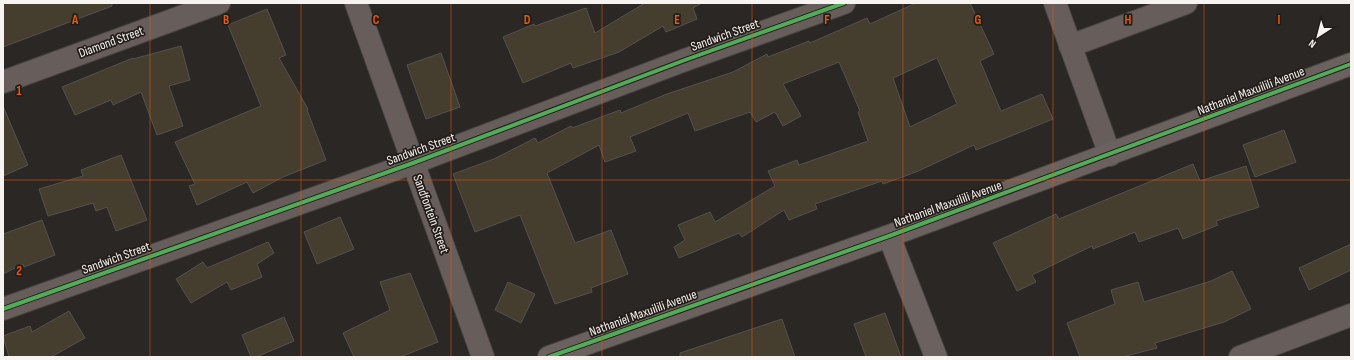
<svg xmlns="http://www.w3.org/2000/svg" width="1354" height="360" font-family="'Sofia Sans Condensed',sans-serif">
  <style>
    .building { fill: #453d2e; stroke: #54514f; fill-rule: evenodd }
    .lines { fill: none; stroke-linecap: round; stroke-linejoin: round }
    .street-casing { stroke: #474442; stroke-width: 24 }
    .secondary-casing { stroke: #474442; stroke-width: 24 }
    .street { stroke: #675e5c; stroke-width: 22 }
    .secondary { stroke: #6b615f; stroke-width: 22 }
    .cycleway-casing { stroke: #231d19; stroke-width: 6 }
    .cycleway { stroke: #51ab58; stroke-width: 4 }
    .grid { fill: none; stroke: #e8590c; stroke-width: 1; stroke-opacity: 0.55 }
    .labels { text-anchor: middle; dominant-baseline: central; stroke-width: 3.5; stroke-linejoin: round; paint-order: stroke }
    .street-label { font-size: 13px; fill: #f7f3f0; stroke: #231d19 }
    .grid-label { font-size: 13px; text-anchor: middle; font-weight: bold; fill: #e8590c; stroke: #231d19; stroke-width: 3.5; stroke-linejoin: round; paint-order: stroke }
  </style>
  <rect width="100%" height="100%" fill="#2b2725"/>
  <!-- building -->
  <path class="building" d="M3,3H112V6L3,47Z
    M645,3H702L693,8L697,19L666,32L663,26L619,52L573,68L571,63L523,83L503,37L534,24L535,26L586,8L595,33Z
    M916,3H970L994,54L980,61L1001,111L1042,94L1053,119L976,150L974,145L916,172L883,184L882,181L815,204L817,209L789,220L784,210L742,237L739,233L679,258L674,247L685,240L678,225L710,212L715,222L775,186L768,171L797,160L799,165L868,141L858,112L860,111L839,62L783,84L801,116L783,126L775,112L756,122L750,112L695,131L688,113L630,137L636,151L605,162L599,145L547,173L575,243L611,230L628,274L591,288L592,292L555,304L520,215L475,232L453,174L494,159L535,138L538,143L571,126L572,128L620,110L621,113L667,94L733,72L767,54L768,57L809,41L810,43L867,18L870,24ZM937,58L957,104L910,127L893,78Z
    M267,9L286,55L279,58L308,109L307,110L326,160L283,177L253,193L247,182L197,205L189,186L195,184L175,142L261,106L228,25Z
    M181,46L190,80L169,86L183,126L157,135L141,92L113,105L111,100L75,115L62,87L133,58V59Z
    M441,53L460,107L426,119L407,65Z
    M3,106L28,165L3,176Z
    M1284,130L1296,162L1255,177L1243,145Z
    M121,155L147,220L116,231L107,207L96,211L93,203L48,216L39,189L83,176L81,170Z
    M1193,164L1200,181L1246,166L1259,207L1216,221L1218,225L1183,239L1178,228L1139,242L1135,232L1093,249L1092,246L1032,275L1036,282L1017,291L993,243L1056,214L1059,219Z
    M340,217L354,249L317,264L304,232Z
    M42,220L55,255L24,267L23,264L3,274V234Z
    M268,242L274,253L257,264L262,277L231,290L227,282L191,303L176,279L203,262L207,268Z
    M1351,244V270L1309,290L1299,268Z
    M1232,271L1251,309L1224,322L1155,343L1157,348L1122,357H1080L1067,323L1115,304L1111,290L1138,282L1144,302L1211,281Z
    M410,273L438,342L400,357H354L343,333L390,310L380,282Z
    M508,282L535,294L521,323L495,310Z
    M69,311L85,338L51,357H9L3,336L30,326L32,332Z
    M885,313L901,357H866L854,324Z
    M284,317L294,341L256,357H251L242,335Z
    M782,319L795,357H680V353Z"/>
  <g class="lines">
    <!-- street casing -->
    <g class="street-casing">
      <path id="street" d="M356,3L483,357
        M1055,3L1110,155
        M1070,46L1186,3
        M3,82L219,3
        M3,309L413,163L685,60L844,3
        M1240,357L1351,315"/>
    </g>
    <!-- secondary casing -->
    <g class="secondary-casing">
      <path id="secondary" d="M889,236L936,357
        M549,357L889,236L1351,64"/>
    </g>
    <!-- street -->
    <use href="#street" class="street"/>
    <!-- secondary -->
    <use href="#secondary" class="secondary"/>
    <!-- cycleway casing -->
    <g class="cycleway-casing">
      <path id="cycleway" d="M3,309L413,163L685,60L844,3
        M549,357L889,236L1351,64"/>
    </g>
    <!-- cycleway -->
    <use href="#cycleway" class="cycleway"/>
  </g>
  <!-- grid -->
  <path class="grid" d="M150,3V357M301,3V357M451,3V357M602,3V357M752,3V357M903,3V357M1053,3V357M1204,3V357M3,180H1351"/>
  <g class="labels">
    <!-- street labels -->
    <g class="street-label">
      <text transform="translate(725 35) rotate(-20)">Sandwich Street</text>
      <text transform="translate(111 42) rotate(-20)">Diamond Street</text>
      <text transform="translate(1251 91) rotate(-21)">Nathaniel Maxuilili Avenue</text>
      <text transform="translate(421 149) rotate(-20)">Sandwich Street</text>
      <text transform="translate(948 204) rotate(-20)">Nathaniel Maxuilili Avenue</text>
      <text transform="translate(431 214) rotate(70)">Sandfontein Street</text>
      <text transform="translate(116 258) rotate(-20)">Sandwich Street</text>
      <text transform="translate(643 313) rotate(-20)">Nathaniel Maxuilili Avenue</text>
    </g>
  </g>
  <g class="grid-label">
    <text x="75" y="24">A</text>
    <text x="226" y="24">B</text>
    <text x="376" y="24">C</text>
    <text x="527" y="24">D</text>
    <text x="677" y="24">E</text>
    <text x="827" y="24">F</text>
    <text x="978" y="24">G</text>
    <text x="1128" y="24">H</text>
    <text x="1279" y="24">I</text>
    <text x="19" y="95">1</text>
    <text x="19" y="275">2</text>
  </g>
  <!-- border -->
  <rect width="1354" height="360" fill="none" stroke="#f7f3f0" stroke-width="8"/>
  <!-- north arrow -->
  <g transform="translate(1318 36) rotate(216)" stroke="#231d19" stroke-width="3" paint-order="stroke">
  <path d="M0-3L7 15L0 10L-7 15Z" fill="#f7f3f0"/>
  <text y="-6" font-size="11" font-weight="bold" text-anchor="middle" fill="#f7f3f0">N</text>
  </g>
</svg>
